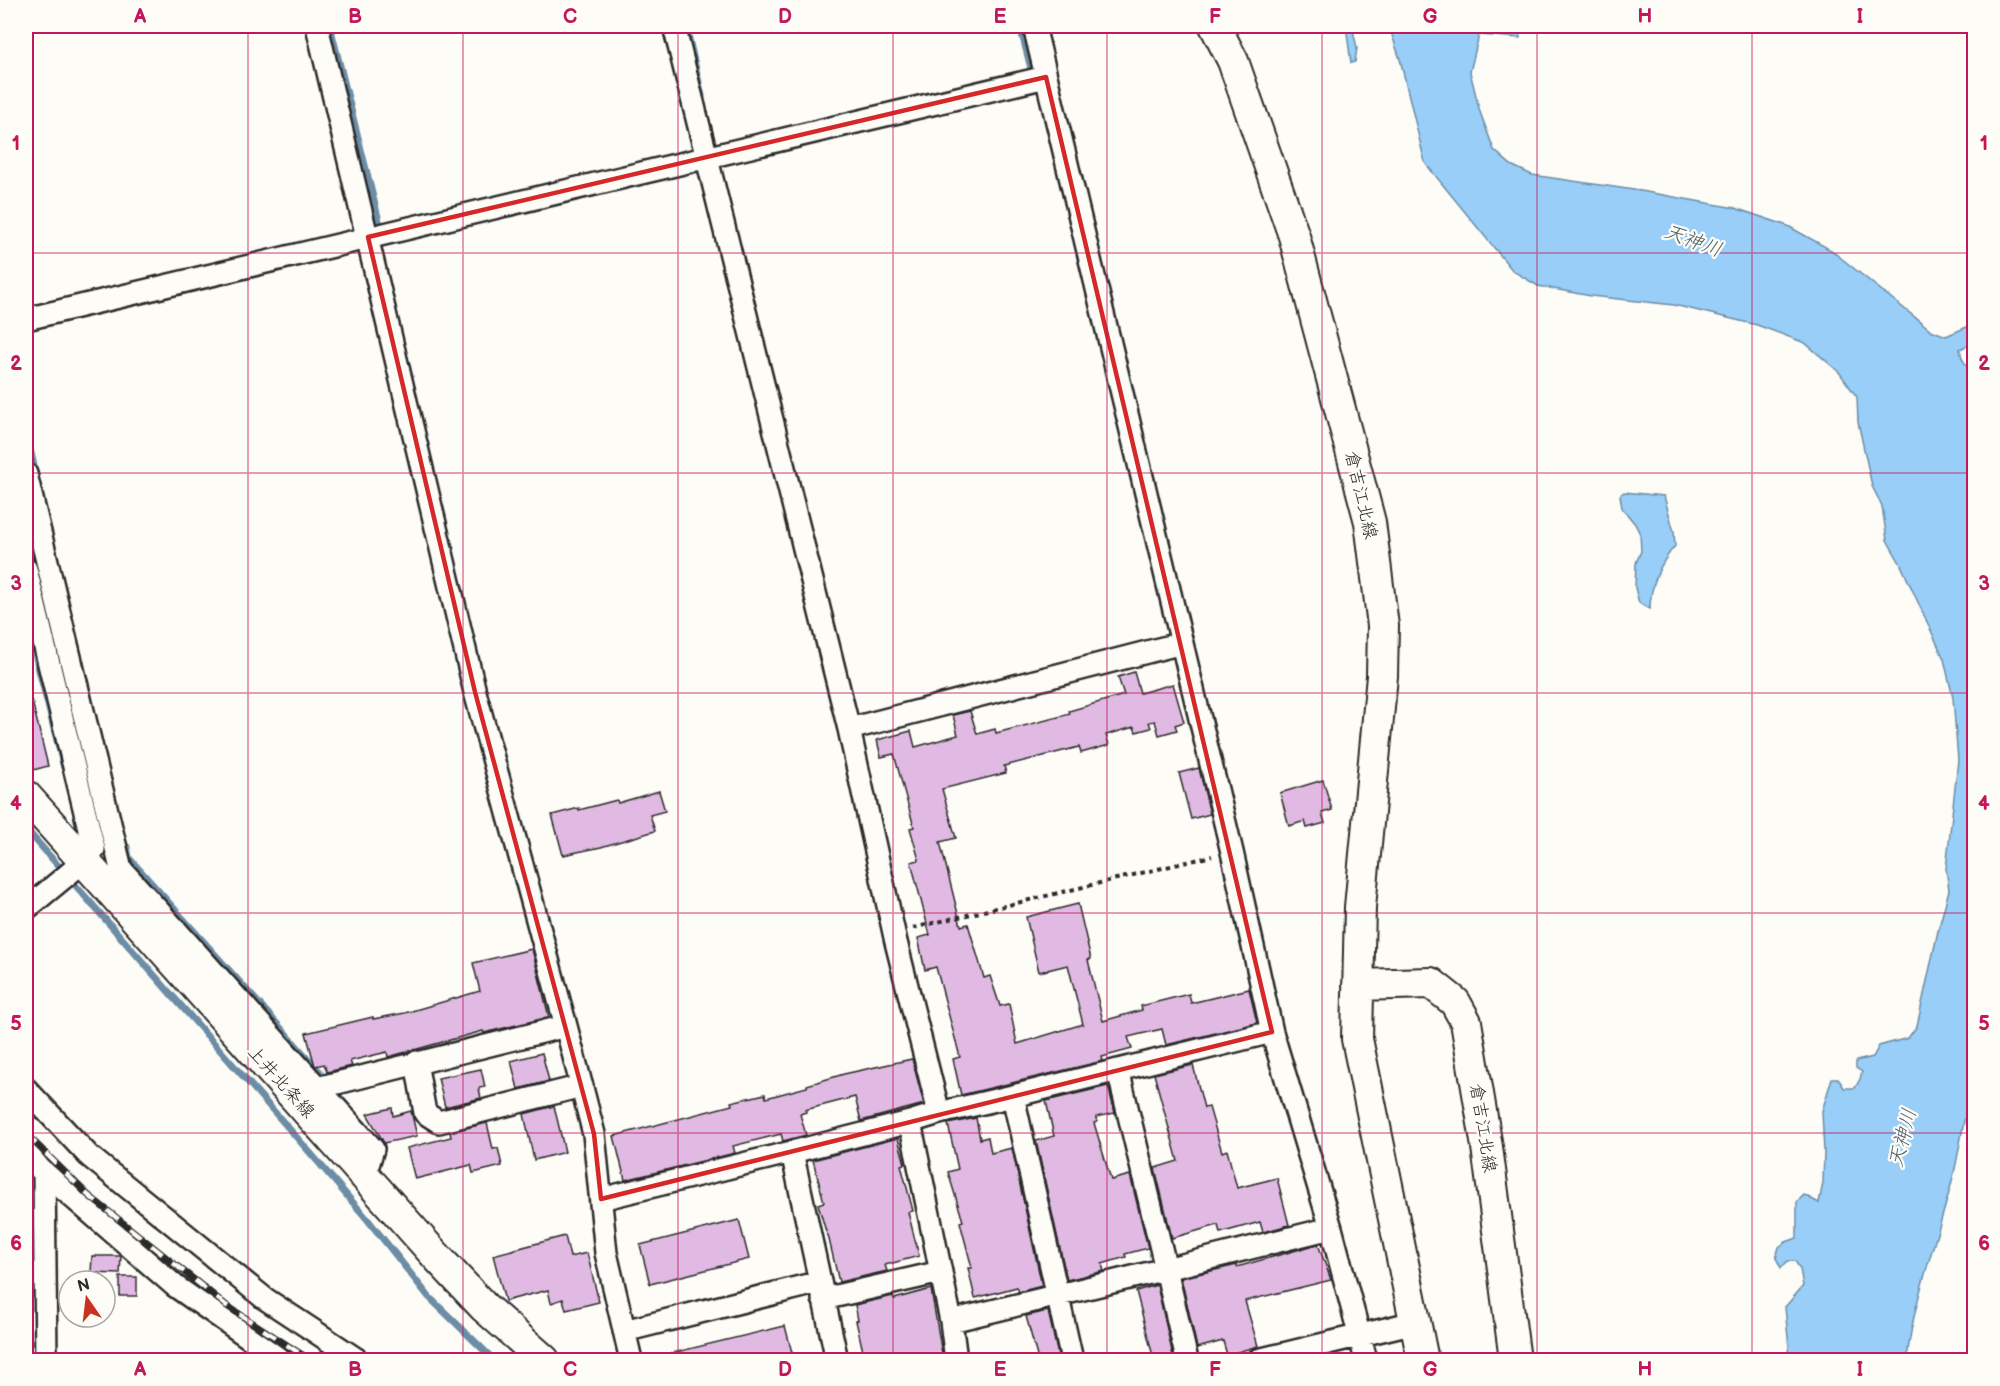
<svg xmlns="http://www.w3.org/2000/svg" width="2000" height="1386" font-family="'Balsamiq Sans','Klee One',sans-serif">
  <style>
    .water { fill: #98cef7; stroke: #6c8da5; stroke-width: 1.5 }
    .lines { fill: none; stroke-linecap: round; stroke-linejoin: round }
    .stream { stroke: #6c8da5; stroke-width: 7 }
    .building { fill: #e1bae3; stroke: #2b2b2b; stroke-width: 1.5 }
    .minor-casing { stroke: #2b2b2b; stroke-width: 26 }
    .secondary-casing { stroke: #2b2b2b; stroke-width: 34 }
    .path { stroke: #2b2b2b; stroke-width: 4; stroke-dasharray: 4.5 4.5; stroke-linecap: butt }
    .minor { stroke: #fdfcf7; stroke-width: 21 }
    .secondary { stroke: #fdfcf7; stroke-width: 30 }
    .rail-casing { stroke: #2b2b2b; stroke-width: 7 }
    .rail { stroke: #fdfcf7; stroke-width: 4.5; stroke-dasharray: 14; stroke-linecap: butt }
    .marked { fill: none; stroke: #d62828; stroke-width: 4.5; stroke-linejoin: round }
    .grid { fill: none; stroke: #c2185b; stroke-width: 1.5; stroke-opacity: 0.55 }
    .labels { text-anchor: middle; dominant-baseline: central; stroke-width: 4.5; stroke-linejoin: round; paint-order: stroke }
    .street-label { font-size: 18px; fill: #2b2b2b; stroke: #fdfcf7 }
    .water-label { font-size: 20px; font-style: italic; fill: #4c5c68; stroke: #fdfcf7 }
    .neatline { fill: none; stroke: #c2185b; stroke-width: 2 }
    .grid-label { font-size: 20px; text-anchor: middle; font-weight: bold; fill: #c2185b }
  </style>
  <rect width="100%" height="100%" fill="#fdfcf7"/>
  <filter id="ink" filterUnits="userSpaceOnUse"><feTurbulence type="fractalNoise" baseFrequency=".0167" numOctaves="2"/><feDisplacementMap in="SourceGraphic" scale="12" xChannelSelector="R" yChannelSelector="G"/><feConvolveMatrix kernelMatrix="1 2 1 2 8 2 1 2 1" color-interpolation-filters="sRGB"/></filter>
  <g filter="url(#ink)">
    <!-- water -->
    <path class="water" d="M1346,26H1352L1357,48L1355,62L1351,63Z
      M1389,26H1511L1519,29L1520,38L1479,35L1470,72L1480,112L1494,150L1511,165L1532,175L1641,191L1735,208L1788,226L1831,250L1931,330L1946,336L1974,324V342L1960,349L1962,358L1974,379V1082C1963,1113 1961,1148 1952,1181C1937,1241 1913,1299 1907,1360H1785L1789,1348L1785,1307L1803,1286L1800,1269L1795,1261H1788L1781,1268L1776,1258L1779,1247L1786,1242L1797,1238V1202L1804,1195L1819,1203L1823,1183L1824,1152L1822,1111L1832,1078H1838L1844,1088H1855L1860,1079L1862,1072L1856,1068V1061L1873,1057L1879,1046L1908,1038L1917,1026L1938,931L1949,890L1946,869L1958,760L1953,698L1944,659L1900,563L1887,540L1882,506L1872,486L1858,422L1857,397L1839,372L1805,343L1757,325L1674,305L1591,296L1538,286L1513,271L1425,163L1400,59Z
      M1624,492L1664,496L1674,532L1675,546C1660,563 1650,586 1650,609L1639,603L1635,588L1636,563L1641,551L1640,534L1635,524L1622,508L1620,495Z"/>
    <g class="lines">
      <!-- stream -->
      <path class="stream" d="M330,26L380,225
        M686,26L702,96
        M1020,26L1032,72
        M26,431L36,475
        M26,520L62,670
        M26,619L64,768
        M26,829L313,1156L368,1220L429,1297L494,1360
        M127,847L129,858L320,1072"/>
    </g>
    <!-- building -->
    <path class="building" d="M1134,672L1140,693L1173,684L1184,722L1175,725L1177,730L1159,735L1155,721L1149,722L1151,728L1136,732L1134,727L1106,735L1109,745L1081,753L1079,747L1004,766L1006,773L942,789L956,838L940,842L961,926L968,924L984,978L990,976L1000,1006L1009,1004L1017,1044L1083,1024L1068,965L1039,972L1026,917L1078,904L1091,959L1088,960L1103,1021L1142,1010L1141,1006L1189,994L1191,1003L1249,989L1257,1023L1166,1045L1162,1029L1128,1037L1132,1049L1102,1057L1103,1061L961,1095L953,1059L960,1057L936,967L925,970L918,938L930,935L911,862L919,860L910,828L914,827L894,754L881,757L877,740L911,731L915,747L958,735L953,715L970,711L977,734L995,729L996,733L1070,714L1069,711L1124,695L1118,677Z
      M26,701H32L48,766L26,772Z
      M1199,768L1210,814L1191,819L1179,773Z
      M1323,780L1332,810L1322,813L1325,823L1307,828L1305,821L1289,826L1280,793Z
      M659,791L665,811L650,815L655,831L601,847L563,855L552,815L579,808V810L617,800L618,803Z
      M532,949L549,1017L484,1033L483,1031L388,1057L387,1052L350,1061L352,1066L327,1072L324,1064L315,1066L306,1033L373,1017V1019L405,1013L480,991L473,963Z
      M542,1053L549,1081L518,1089L511,1061Z
      M912,1059L924,1104L861,1121L855,1097L805,1110L806,1112L800,1114L806,1135L783,1141L781,1134L733,1146L735,1153L625,1180L614,1136L732,1105L731,1102L765,1094L766,1098L807,1087V1085L844,1074Z
      M1193,1065L1204,1108L1209,1107L1222,1152L1227,1150L1237,1188L1277,1178L1289,1225L1263,1232L1260,1222L1220,1233L1218,1225L1172,1238L1155,1168L1178,1161L1154,1074Z
      M481,1069L485,1087L479,1088L481,1098L445,1107L438,1078Z
      M1108,1086L1115,1113L1096,1117L1097,1122L1094,1123L1111,1180L1130,1175L1148,1248L1125,1254L1126,1257L1102,1264L1104,1271L1067,1280L1036,1141L1054,1136L1046,1101Z
      M554,1106L565,1152L534,1160L524,1114Z
      M392,1108L393,1116L411,1111L417,1136L384,1143L367,1114Z
      M976,1118L980,1139L988,1137L991,1153L1012,1148L1042,1286L1019,1292L1017,1287L975,1298L968,1268H972L960,1222L963,1221L948,1172L958,1169L948,1124Z
      M487,1123L493,1149L498,1148L502,1166L473,1173L471,1165L415,1179L407,1148L451,1137L450,1132Z
      M898,1138L905,1164L901,1165L913,1211L908,1212L919,1256L885,1265L887,1271L839,1282L828,1235H827L818,1204L824,1202L813,1160Z
      M739,1220L749,1259L650,1284L640,1245Z
      M565,1236L570,1257L587,1253L599,1302L566,1310L563,1299L551,1303L548,1290L505,1301L493,1255Z
      M1318,1244L1331,1280L1245,1301L1258,1346L1227,1355L1223,1341L1197,1348L1181,1278L1237,1265V1267Z
      M92,1256H121L120,1274L91,1273Z
      M120,1277H137V1296H120Z
      M1157,1285L1174,1360H1154L1136,1291Z
      M931,1289L943,1360H865L856,1321L858,1320L855,1305L893,1296L894,1299Z
      M1048,1311L1059,1360H1038L1026,1316Z
      M785,1326L794,1360H668V1354Z"/>
    <g class="lines">
      <!-- minor casing -->
      <g class="minor-casing">
        <path id="minor" d="M317,26L475,692L566,1026L594,1134L606,1253L631,1360
          M674,26L849,729L896,942L939,1113
          M1034,26L1232,852L1272,1032L1331,1228L1366,1360
          M26,319L1046,77
          M26,474L121,869L373,1149L365,1175
          M26,569L94,849L83,862L26,909
          M849,729L1182,643
          M416,1062L425,1113L439,1122L582,1086
          M1118,1070L1166,1269L1331,1228
          M317,1088L566,1026
          M26,1089L89,1156L264,1298L358,1360
          M1013,1096L1072,1360
          M910,1122L951,1321L956,1360
          M26,1152L40,1169L175,1286L281,1360
          M792,1152L837,1360
          M44,1172L46,1360
          M601,1199L792,1152L910,1122L939,1113L1013,1096L1272,1032
          M823,1299L941,1272
          M951,1321L1166,1269L1187,1360
          M624,1331L820,1282
          M1258,1360L1415,1322"/>
      </g>
      <!-- secondary casing -->
      <g class="secondary-casing">
        <path id="secondary" d="M1215,26L1233,61L1294,236L1370,522L1383,626L1382,676L1360,907L1357,1039L1423,1360
          M26,796L437,1257L484,1307L544,1360
          M1358,985L1431,983L1455,1002L1466,1022L1487,1147L1515,1360"/>
      </g>
      <!-- path -->
      <path class="path" d="M1969,26L1974,42
        M913,928L1212,856"/>
      <!-- minor -->
      <use href="#minor" class="minor"/>
      <!-- secondary -->
      <use href="#secondary" class="secondary"/>
      <!-- rail casing -->
      <g class="rail-casing">
        <path id="rail" d="M26,1134L88,1195L227,1306L310,1360"/>
      </g>
      <!-- rail -->
      <use href="#rail" class="rail"/>
    </g>
  </g>
  <!-- marked area -->
  <path class="marked" d="M1046,77L1272,1032L601,1199L594,1134L475,692L368,237Z"/>
  <!-- grid -->
  <path class="grid" d="M248,26V1360M463,26V1360M678,26V1360M893,26V1360M1107,26V1360M1322,26V1360M1537,26V1360M1752,26V1360M26,253H1974M26,473H1974M26,693H1974M26,913H1974M26,1133H1974"/>
  <g class="labels">
    <!-- street labels -->
    <g class="street-label">
      <text transform="translate(1361 495) rotate(77)">倉吉江北線</text>
      <text transform="translate(281 1082) rotate(48)">上井北条線</text>
      <text transform="translate(1483 1128) rotate(81)">倉吉江北線</text>
    </g>
    <!-- water labels -->
    <g class="water-label">
      <text transform="translate(1693 241) rotate(20)">天神川</text>
      <text transform="translate(1903 1138) rotate(-76)">天神川</text>
    </g>
  </g>
  <!-- margin -->
  <rect width="2000" height="1386" fill="none" stroke="#fdfcf7" stroke-width="66"/>
  <!-- north arrow -->
  <g transform="translate(87 1299) rotate(346)"><circle r="28" fill="#fdfcf7" stroke="#a9a8a5" stroke-width="1.5"/>
  <path d="M0-4.5L10 22L0 15L-10 22Z" fill="#c8321e"/>
  <text y="-9" font-size="16" font-weight="bold" text-anchor="middle" fill="#2b2b2b">N</text>
  </g>
  <rect x="33" y="33" width="1934" height="1320" class="neatline"/>
  <g class="grid-label">
    <text x="140" y="23">A</text>
    <text x="355" y="23">B</text>
    <text x="570" y="23">C</text>
    <text x="785" y="23">D</text>
    <text x="1000" y="23">E</text>
    <text x="1215" y="23">F</text>
    <text x="1430" y="23">G</text>
    <text x="1645" y="23">H</text>
    <text x="1860" y="23">I</text>
    <text x="16" y="150">1</text>
    <text x="1984" y="150">1</text>
    <text x="16" y="370">2</text>
    <text x="1984" y="370">2</text>
    <text x="16" y="590">3</text>
    <text x="1984" y="590">3</text>
    <text x="16" y="810">4</text>
    <text x="1984" y="810">4</text>
    <text x="16" y="1030">5</text>
    <text x="1984" y="1030">5</text>
    <text x="16" y="1250">6</text>
    <text x="1984" y="1250">6</text>
    <text x="140" y="1376">A</text>
    <text x="355" y="1376">B</text>
    <text x="570" y="1376">C</text>
    <text x="785" y="1376">D</text>
    <text x="1000" y="1376">E</text>
    <text x="1215" y="1376">F</text>
    <text x="1430" y="1376">G</text>
    <text x="1645" y="1376">H</text>
    <text x="1860" y="1376">I</text>
  </g>
</svg>
